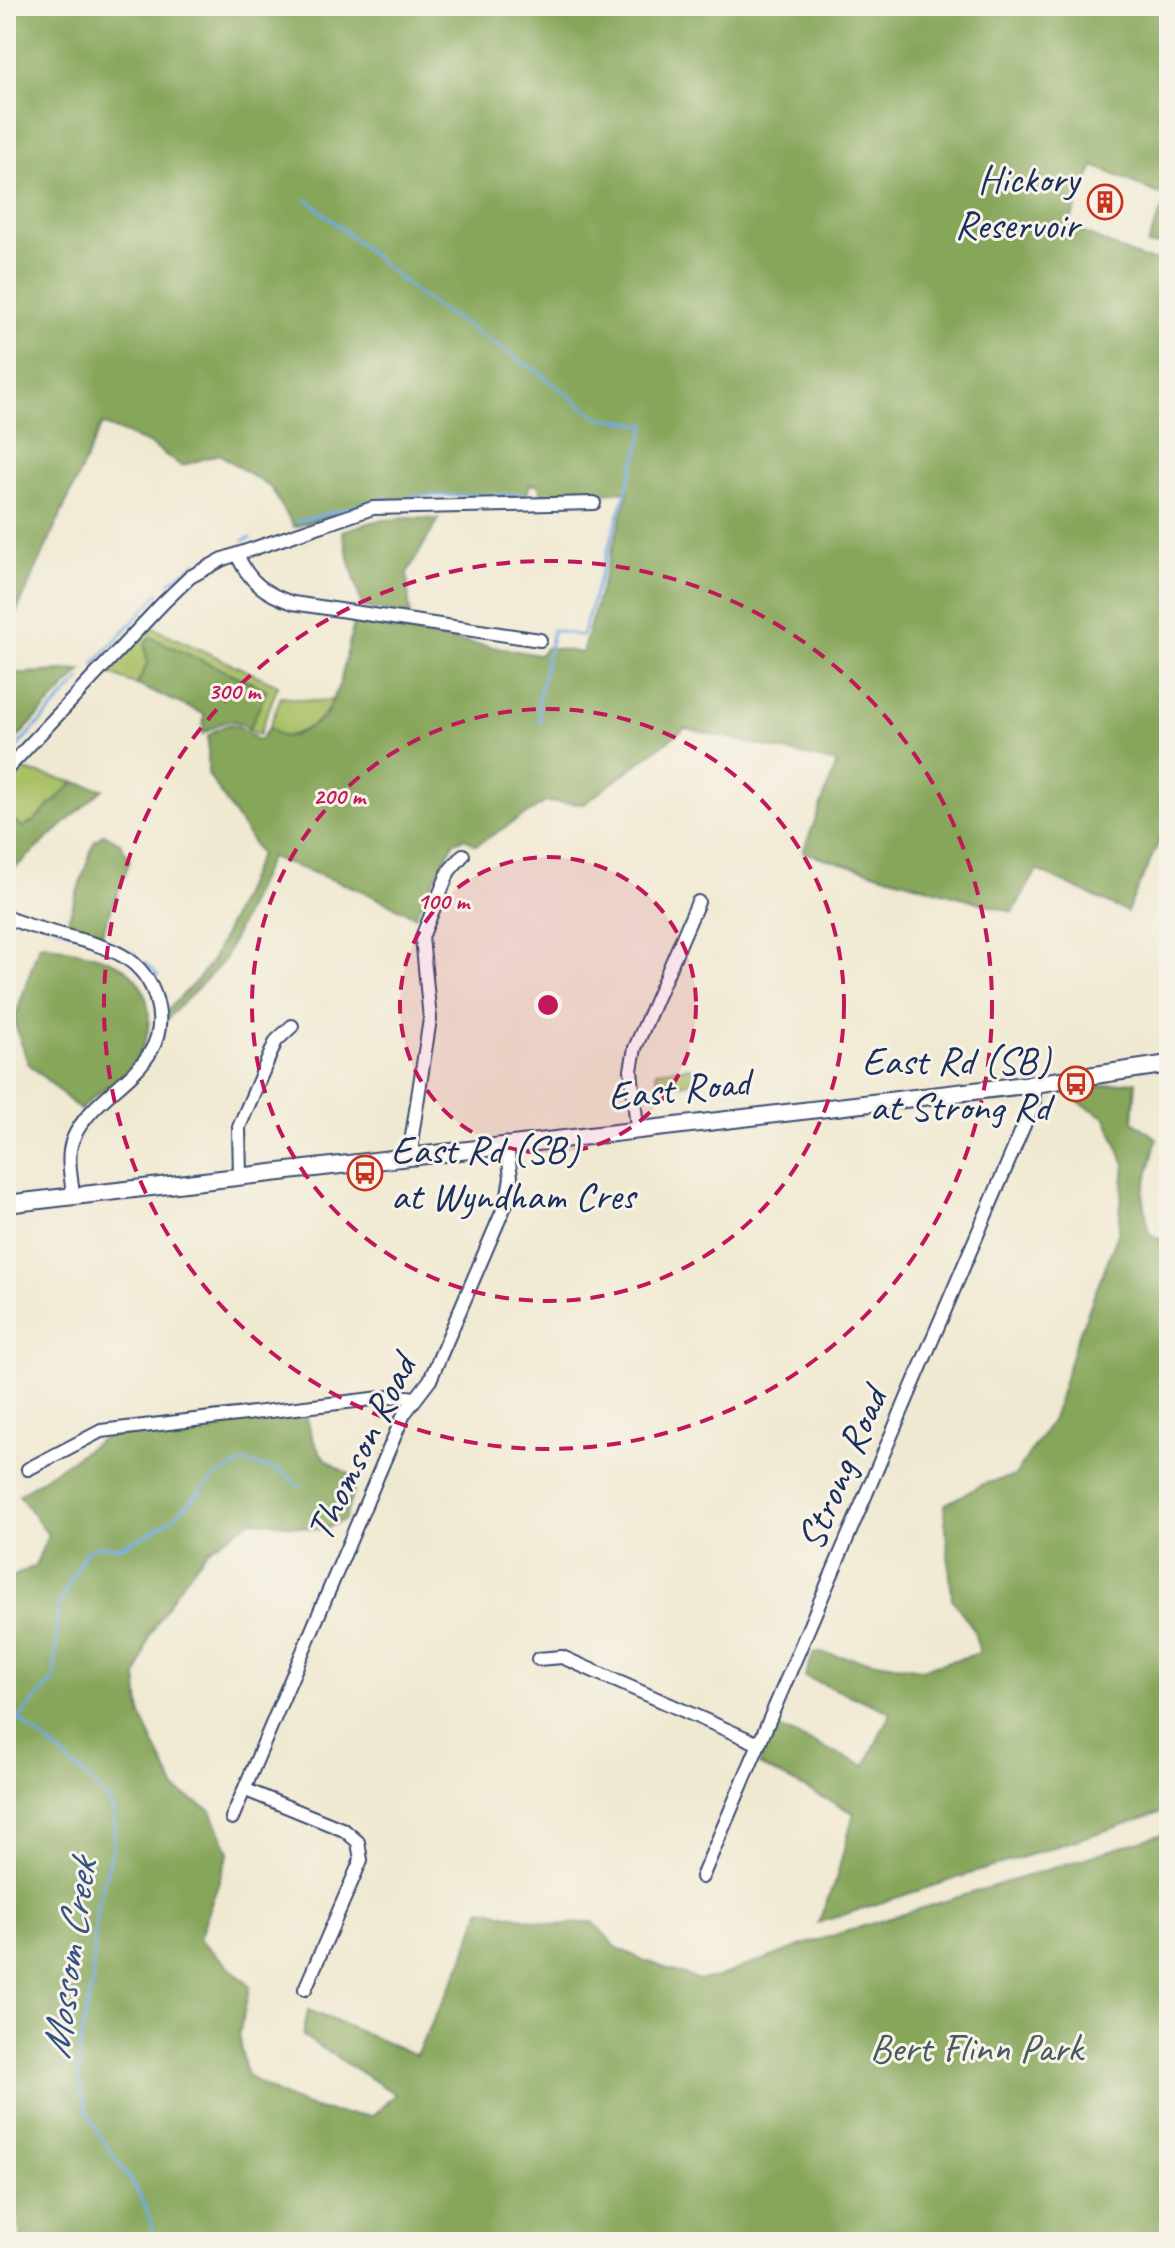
<svg xmlns="http://www.w3.org/2000/svg" width="1175" height="2248" font-family="Caveat,sans-serif">
  <style>
    .green { fill: #a9c065; stroke: #627862; stroke-width: 2 }
    .forest { fill: #86a65a; stroke: #506a5c; stroke-width: 2 }
    .lines { fill: none; stroke-linecap: round; stroke-linejoin: round }
    .stream { stroke: #6ea8de; stroke-width: 3 }
    .street-casing { stroke: #3b4b6f; stroke-width: 16 }
    .secondary-casing { stroke: #3b4b6f; stroke-width: 20 }
    .street { stroke: #fff; stroke-width: 12 }
    .secondary { stroke: #fff; stroke-width: 16 }
    .ring { fill: none; stroke: #c2185b; stroke-width: 4; stroke-dasharray: 14 10 }
    .labels { text-anchor: middle; dominant-baseline: central; stroke-width: 6; stroke-linejoin: round; paint-order: stroke }
    .poi-label { font-size: 40px; fill: #1b2f5e; stroke: #f7f3e8; text-anchor: end }
    .street-label { font-size: 40px; fill: #1b2f5e; stroke: #f7f3e8 }
    .park-label { font-size: 40px; fill: #465a60; stroke: #f7f3e8 }
    .water-label { font-size: 42px; font-style: italic; fill: #345384; stroke: #f7f3e8 }
    .centre { fill: #c2185b; stroke: #f7f3e8; stroke-width: 4 }
    .ring-label { font-size: 24px; text-anchor: middle; font-weight: bold; fill: #c2185b; stroke: #f7f3e8; stroke-width: 6; stroke-linejoin: round; paint-order: stroke }
  </style>
  <rect width="100%" height="100%" fill="#f7f3e8"/>
  <filter id="ink" filterUnits="userSpaceOnUse"><feTurbulence type="fractalNoise" baseFrequency=".0125" numOctaves="2"/><feDisplacementMap in="SourceGraphic" scale="16" xChannelSelector="R" yChannelSelector="G"/><feConvolveMatrix kernelMatrix="1 2 1 2 8 2 1 2 1" color-interpolation-filters="sRGB"/></filter>
  <filter id="wash" filterUnits="userSpaceOnUse"><feTurbulence type="fractalNoise" baseFrequency=".006" numOctaves="4" result="noise"/><feDisplacementMap in="SourceGraphic" scale="32" xChannelSelector="R" yChannelSelector="G"/><feGaussianBlur stdDeviation="1.8" result="paint"/><feColorMatrix in="noise" values="0 0 0 0 0 0 0 0 0 0 0 0 0 0 0 0 0 1.4 0 .05"/><feComposite in="paint" operator="in"/></filter>
  <g filter="url(#wash)">
    <rect width="100%" height="100%" fill="#f0e9d2"/>
    <!-- green -->
    <path class="green" d="M151,627L278,685L259,735L249,730L266,689L150,638L145,644L147,664L137,685L108,673Z
      M281,697L314,701L333,700C323,721 306,733 283,737L269,728Z
      M19,769L74,782L33,822L22,827L6,814V782Z
      M691,1067L693,1082L658,1087L656,1071Z"/>
    <!-- forest -->
    <path class="forest" d="M6,6H1169V244L1147,245L1167,197L1094,166L1068,226L1141,258L1169,262V819L1127,912L1037,870L1013,912L803,852L837,763L685,728L584,804L546,802L476,845L465,838L454,842L415,916L358,889L270,857L223,962L166,1020L167,1011L199,978L213,959L260,854L208,774V736C233,718 234,722 256,739H261L269,728L283,737L295,735L325,718L340,683L354,623L539,655L547,647L582,653L629,491L543,497L539,485L530,484L526,497L444,495L387,499L294,527L271,488L219,454L181,466L148,443L102,424L6,635Z
      M406,518L439,519L407,573L410,616L362,607L342,531L376,521Z
      M150,637L267,690L249,730C233,713 220,723 203,734L204,714L137,685L147,664L145,644Z
      M82,670L6,750V674Z
      M74,782L103,789L6,876V814L22,827L33,822Z
      M104,834L120,843L130,860L101,936L66,926L94,842Z
      M45,944C68,950 96,953 117,964C155,985 156,1029 136,1060C123,1080 96,1092 80,1110L28,1063L14,1021L39,945Z
      M1136,1081L1133,1121L1157,1139L1143,1193L1149,1233L1169,1244V1810L818,1923L836,1879L854,1813L759,1765L775,1726L865,1766L891,1712L805,1677L814,1652L921,1669L980,1653L973,1628L952,1599L944,1505L983,1484L1015,1476L1054,1416L1074,1347L1118,1234L1125,1164L1106,1118L1062,1092Z
      M306,1414C313,1448 322,1464 357,1477L345,1519L324,1530L252,1520L207,1551L177,1590L149,1636L137,1678L141,1716L176,1790L211,1811L229,1852L199,1939L250,1986L239,2034L246,2074C291,2104 318,2114 373,2116L395,2094L303,2036L308,2010L416,2055L462,1963L481,1909L555,1925L593,1922L617,1948L643,1960L699,1980L717,1977L809,1943L1169,1832V2242H22L16,2204L6,2181V1580L35,1566L48,1535L19,1495L105,1437Z"/>
    <g class="lines">
      <!-- stream -->
      <path class="stream" d="M307,199L420,296L538,372L597,417L646,425L582,636L553,630L538,701L540,723
        M542,495L594,494
        M408,496L525,494
        M296,522L388,497
        M244,540L250,538
        M169,583L196,563
        M94,664L159,593
        M6,758L81,679
        M6,908L70,931
        M96,938L135,954
        M145,963L158,975
        M6,1714L19,1719C35,1733 103,1788 109,1801C124,1833 105,1872 98,1903C93,1929 95,1955 92,1982C87,2017 75,2047 80,2084C89,2143 149,2183 155,2242
        M19,1719L55,1678L57,1609L85,1552L97,1546L118,1547L142,1537L171,1520L216,1476L244,1462L282,1471L300,1487"/>
    </g>
  </g>
  <g filter="url(#ink)">
    <g class="lines">
      <!-- street casing -->
      <g class="street-casing">
        <path id="street" d="M237,554C248,581 265,594 293,603L540,640
          M6,770L163,603L190,577L223,559L373,508L594,503
          M6,917C41,933 94,939 123,956C139,965 151,981 156,999C177,1069 95,1086 73,1139C66,1156 71,1176 73,1194
          M637,1128L631,1070L635,1048L698,902
          M412,1157V1136L430,1019L422,937L449,871L463,855
          M240,1176L239,1127L276,1041L292,1026
          M28,1469L101,1431L398,1396L415,1398
          M538,1659L562,1657L759,1744
          M246,1790L344,1830L358,1842L361,1860L305,1989
          M232,1818L404,1414L430,1380L507,1201L511,1177L507,1146
          M702,1877L1034,1102V1084"/>
      </g>
      <!-- secondary casing -->
      <g class="secondary-casing">
        <path id="secondary" d="M6,1204L1034,1084L1169,1064"/>
      </g>
      <!-- street -->
      <use href="#street" class="street"/>
      <!-- secondary -->
      <use href="#secondary" class="secondary"/>
    </g>
  </g>
  <!-- distance rings -->
  <circle cx="548" cy="1005" r="148" fill="#c2185b" fill-opacity=".12"/>
  <g class="ring">
    <circle cx="548" cy="1005" r="148"/>
    <circle cx="548" cy="1005" r="296"/>
    <circle cx="548" cy="1005" r="444"/>
  </g>
  <!-- icons -->
  <defs>
    <g id="building-ring" transform="scale(1.8)"><circle r="9.5" fill="#f7f3e8" stroke="#c8321e" stroke-width="1.5"/><path d="M-4-6H4V6H1V3H-1V6H-4ZM-2.5-4.3h1.7v1.8h-1.7ZM.8-4.3h1.7v1.8H.8ZM-2.5-1h1.7V.8h-1.7ZM.8-1h1.7V.8H.8Z" fill="#c8321e"/></g>
    <g id="bus-ring" transform="scale(1.8)"><circle r="9.5" fill="#f7f3e8" stroke="#c8321e" stroke-width="1.5"/><path d="M-5-6H5V4H4V6H2V4H-2V6H-4V4H-5ZM-3.5-4V0h7V-4ZM-3.5 1.2v1.5H-2V1.2ZM2 1.2v1.5H3.5V1.2Z" fill="#c8321e"/></g>
  </defs>
  <g fill-rule="evenodd">
    <use href="#building-ring" x="1105" y="202"/>
    <use href="#bus-ring" x="1076" y="1084"/>
    <use href="#bus-ring" x="365" y="1173"/>
  </g>
  <g class="labels">
    <!-- poi labels -->
    <g class="poi-label">
      <text x="1079" y="179">Hickory<tspan x="1079" dy="46">Reservoir</tspan></text>
      <text x="1050" y="1061">East Rd (SB)<tspan x="1050" dy="46">at Strong Rd</tspan></text>
      <text x="391" y="1150" text-anchor="start">East Rd (SB)<tspan x="391" dy="46">at Wyndham Cres</tspan></text>
    </g>
    <!-- street labels -->
    <g class="street-label">
      <text transform="translate(679 1089) rotate(-6)">East Road</text>
      <text transform="translate(361 1448) rotate(-64)">Thomson Road</text>
      <text transform="translate(842 1469) rotate(-67)">Strong Road</text>
    </g>
    <!-- park labels -->
    <g class="park-label">
      <text x="976" y="2048">Bert Flinn Park</text>
    </g>
    <!-- water labels -->
    <g class="water-label">
      <text transform="translate(69 1959) rotate(-82)">Mossom Creek</text>
    </g>
  </g>
  <circle cx="548" cy="1005" r="12" class="centre"/>
  <g class="ring-label">
    <text x="234" y="699">300 m</text>
    <text x="339" y="804">200 m</text>
    <text x="443" y="909">100 m</text>
  </g>
  <!-- margin -->
  <rect width="1175" height="2248" fill="none" stroke="#f7f3e8" stroke-width="32"/>
</svg>
